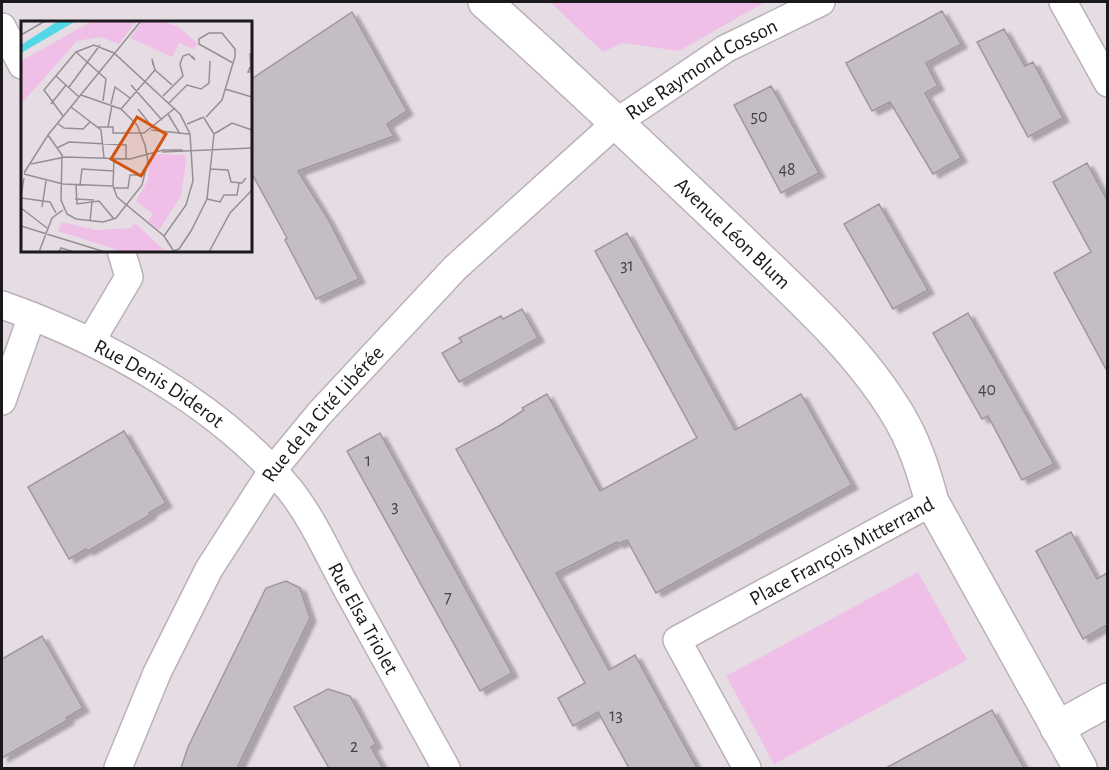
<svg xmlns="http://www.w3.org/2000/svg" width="1109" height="770" font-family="'Alegreya Sans',sans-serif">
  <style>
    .green { fill: #f0bfe7 }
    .building { fill: #c5bdc4; stroke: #9f979d; stroke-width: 1.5; filter: url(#shadow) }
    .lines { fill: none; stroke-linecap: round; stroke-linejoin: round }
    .minor-casing { stroke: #bab2b8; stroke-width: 30 }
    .tertiary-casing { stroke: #bab2b8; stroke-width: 36 }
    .minor { stroke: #fff; stroke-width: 27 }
    .tertiary { stroke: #fff; stroke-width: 33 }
    .labels { text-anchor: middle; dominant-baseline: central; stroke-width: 6; stroke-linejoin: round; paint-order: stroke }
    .number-label { font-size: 18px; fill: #464246 }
    .street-label { font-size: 21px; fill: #1c191c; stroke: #fff }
    .inset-road { fill: none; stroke: #958f94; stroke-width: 1.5 }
    .view { fill: #d4530e; fill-opacity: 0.15; stroke: #d4530e; stroke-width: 3 }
    .inset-edge { fill: none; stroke: #1c191c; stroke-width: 3 }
  </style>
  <defs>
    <filter id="shadow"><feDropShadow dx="6" dy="4" stdDeviation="1.5" flood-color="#0004"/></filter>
  </defs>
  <rect width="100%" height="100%" fill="#e6dde4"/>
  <!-- green -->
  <path class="green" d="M550,2H765L679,51L623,43L603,52Z
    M918,572L967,660L774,764L726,676Z"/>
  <!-- building -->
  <path class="building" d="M942,11L961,44L926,63L938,86L925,93L961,158L933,174L890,102L872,111L846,63Z
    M352,12L407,111L387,124L394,136L298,171L328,219L359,279L316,299L285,240L287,238L250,170V80Z
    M1004,29L1025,66L1033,62L1063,118L1028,137L977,42Z
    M771,86L819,173L781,193L734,105Z
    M1087,163L1107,200V371L1054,273L1091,252L1053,182Z
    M879,204L928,290L893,309L844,224Z
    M627,233L735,430L801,394L852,485L656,593L627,540L618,544L617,542L556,573L609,670L635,655L697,768H629L598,712L573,726L558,698L585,683L456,449L499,426L524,410L522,408L547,394L600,491L697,438L595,251Z
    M522,309L538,338L459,382L442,353L462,342L459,338L501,316L503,319Z
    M968,313L1054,464L1022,480L988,416L982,419L933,333Z
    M124,431L166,503L149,513L150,515L88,551L86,549L69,559L28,487Z
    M380,433L512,673L480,691L347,451Z
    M1071,532L1097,579L1107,573V625L1083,639L1036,551Z
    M286,581L300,588L310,618L237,768H181L188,747L266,588Z
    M42,636L83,708L66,718L68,720L2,758V659Z
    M328,689L350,696L376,744L371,747L383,768H329L294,707Z
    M992,710L1024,768H886Z"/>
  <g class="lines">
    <!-- minor casing -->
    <g class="minor-casing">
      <g id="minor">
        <path d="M1063,2L1108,83"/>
        <path d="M2,27L22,65"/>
        <path id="s1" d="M2,305C104,341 221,405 290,490C313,519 329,556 347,589C380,648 413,708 446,768"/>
        <path d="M91,341L129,277L121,250"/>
        <path d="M2,401L32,316"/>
        <path id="s2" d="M118,768L157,673L209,569L272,471L319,414L455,268L617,122L725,49L821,2"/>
        <path id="s3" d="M747,768L677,640L932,502"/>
      </g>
    </g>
    <!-- tertiary casing -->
    <g class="tertiary-casing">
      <g id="tertiary">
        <path id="s4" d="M485,2C568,76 649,153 730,230C787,286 853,342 895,410C914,440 923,469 932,502L1080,768"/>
        <path d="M1057,728L1108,700"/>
      </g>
    </g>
    <!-- minor -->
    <use href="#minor" class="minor"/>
    <!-- tertiary -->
    <use href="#tertiary" class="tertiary"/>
  </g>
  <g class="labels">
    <!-- number labels -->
    <g class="number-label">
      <text x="759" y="117">50</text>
      <text x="787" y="170">48</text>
      <text x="627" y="266">31</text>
      <text x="987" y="390">40</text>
      <text x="368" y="461">1</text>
      <text x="395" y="507">3</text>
      <text x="448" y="598">7</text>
      <text x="616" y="716">13</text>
      <text x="354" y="747">2</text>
    </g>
    <!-- street labels -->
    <g class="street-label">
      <text stroke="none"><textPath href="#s2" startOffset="927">Rue Raymond Cosson</textPath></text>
      <text stroke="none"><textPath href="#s4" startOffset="339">Avenue Léon Blum</textPath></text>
      <text stroke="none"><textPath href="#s1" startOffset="176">Rue Denis Diderot</textPath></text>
      <text stroke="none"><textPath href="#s2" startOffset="412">Rue de la Cité Libérée</textPath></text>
      <text stroke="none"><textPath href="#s3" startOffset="333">Place François Mitterrand</textPath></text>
      <text stroke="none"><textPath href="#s1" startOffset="494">Rue Elsa Triolet</textPath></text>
    </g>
  </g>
  <!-- overview -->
  <g transform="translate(21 21)">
    <rect width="231" height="231" fill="#e6dde4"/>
    <path d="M71,0H115L98,23L79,16L56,20L0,83V40ZM122,0H142L158,6L177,23L173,28L158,22L151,36L109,17ZM137,133L164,134L165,142L160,175L138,209L127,200L132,193L115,180L127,159L128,138ZM41,201L75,209L110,207L114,202L145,231H103L37,210Z" fill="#f0bfe7"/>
    <path d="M37,0H55L0,32V24Z" fill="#54d8e8"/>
    <path class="inset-road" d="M0,14L24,0M55,31L85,58L82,80M132,44L131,38L134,49L151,64M229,46L227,51H230L229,32M35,55L58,76M110,64L141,99M48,66L79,24M204,68L231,76M142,75L162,55L159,43L162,35L168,33L174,39L171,35M148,82L166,64L180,68L188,62L189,40M30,83L45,64M90,83L94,66L109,77M50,86L80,109L83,137M100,88L134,49M117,88L132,107M147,93L159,113M42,95L23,69L55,31L73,24L93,32L159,93L169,113L172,160L165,184L143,215M185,96L201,79L212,42L214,36V28L201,12H188L178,18V23L212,42M36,102L43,107L62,108L69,101M166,103L183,96M77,106H87L91,84M87,106H92V112H123L154,87M130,109L168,113M193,113L211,102L231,109M27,114L41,134L40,179L46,193L55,198L82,201L95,197L121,164L127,140L124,124L116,104L100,88L60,74M36,127L48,121L105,124V137M141,131L231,127M93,137L92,165L96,176L143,215L152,229M10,143L44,136L109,138L142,129H162M189,148L207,149L210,161L221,162L225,157M3,152L27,114L120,0M3,153L42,163L92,165M55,164L56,183L78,180L93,198M59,164L61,148L93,150M92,167H107L109,154H124M0,175L3,157M0,177L29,181L35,192M54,178L73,179M186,178L199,181L203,174H216L218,162M21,186L25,160M0,187L26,207M69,200L71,181M0,205L84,231M152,230L158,228L170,210L186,178L193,113L183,97M18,231L31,197L42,189M38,231L40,227L53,231M188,231L209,192L231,169"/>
    <path class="view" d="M116,96L145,113L120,155L90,138Z"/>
    <rect width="231" height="231" class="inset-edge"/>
  </g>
  <!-- border -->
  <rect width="1109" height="770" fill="none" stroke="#1c191c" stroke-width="6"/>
</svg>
